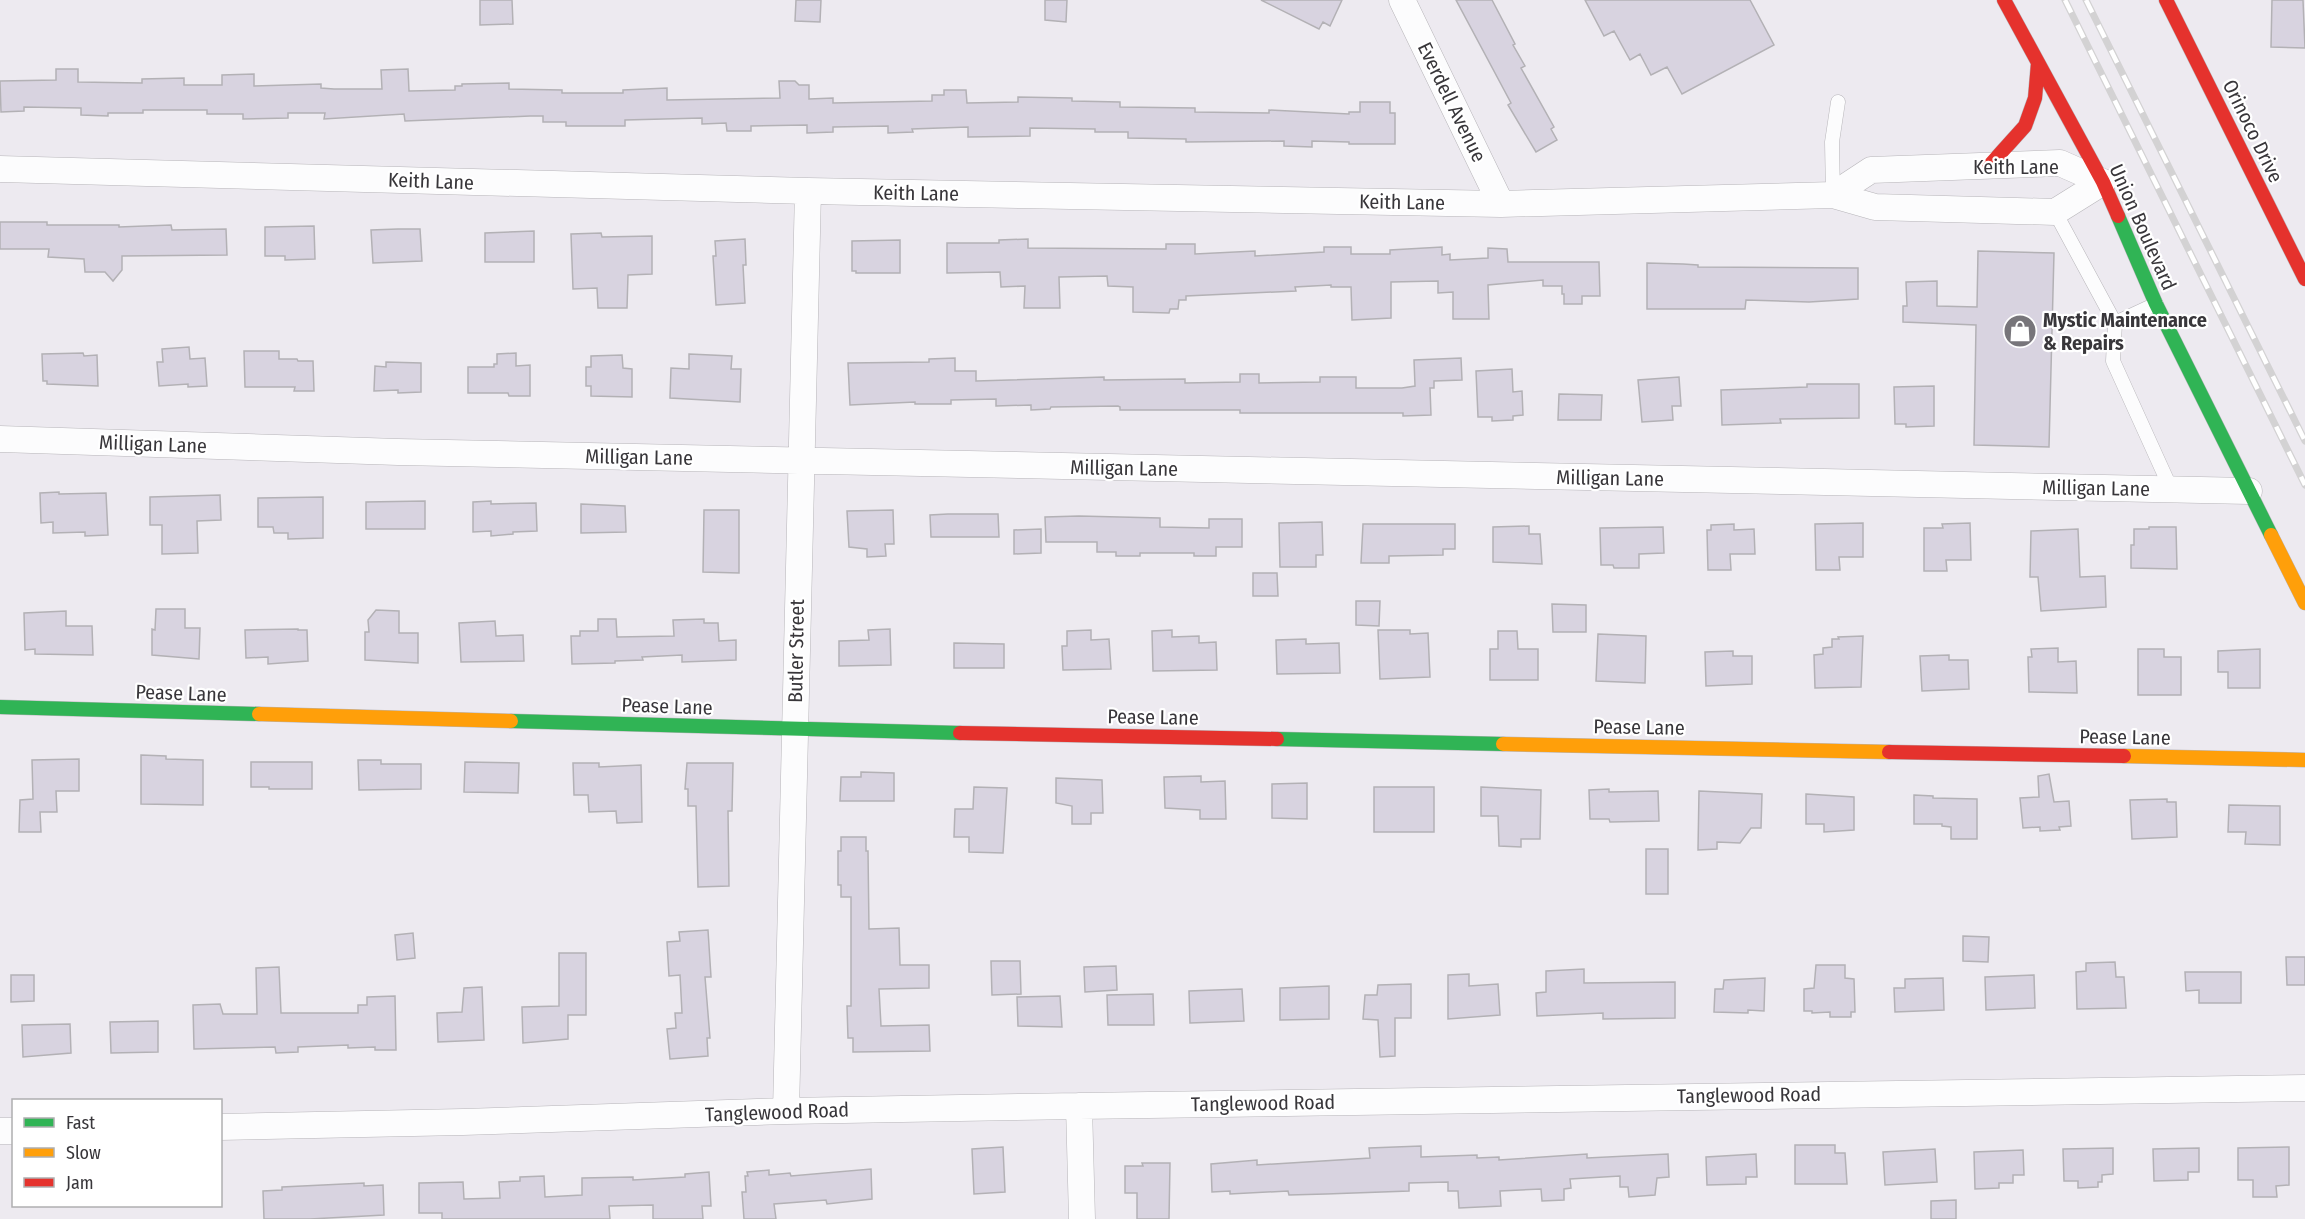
<svg xmlns="http://www.w3.org/2000/svg" width="2305" height="1219" font-family="'Fira Sans Condensed',sans-serif">
  <style>
    .building { fill: #d8d3e0; stroke: #b3b1b5; stroke-width: 1.5 }
    .lines { fill: none; stroke-linecap: round; stroke-linejoin: round }
    .lane-casing { stroke: #b7b5b9; stroke-width: 15 }
    .street-casing { stroke: #b7b5b9; stroke-width: 27 }
    .fast-casing { stroke: #b7b5b9; stroke-width: 15 }
    .slow-casing { stroke: #b7b5b9; stroke-width: 15 }
    .jam-casing { stroke: #b7b5b9; stroke-width: 15 }
    .lane { stroke: #fcfcfd; stroke-width: 14 }
    .street { stroke: #fcfcfd; stroke-width: 26 }
    .fast { stroke: #30b455; stroke-width: 14 }
    .slow { stroke: #ff9f0a; stroke-width: 14 }
    .jam { stroke: #e5322d; stroke-width: 14 }
    .rail-casing { stroke: #d3d2d3; stroke-width: 7 }
    .rail { stroke: #fff; stroke-width: 4.5; stroke-dasharray: 14; stroke-linecap: butt }
    .labels { text-anchor: middle; dominant-baseline: central; stroke-width: 4.5; stroke-linejoin: round; paint-order: stroke }
    .street-label { font-size: 20px; fill: #38363a; stroke: #fff }
    .poi-label { font-size: 20px; font-weight: bold; fill: #38363a; stroke: #fff; text-anchor: start }
  </style>
  <rect width="100%" height="100%" fill="#edeaf0"/>
  <!-- building -->
  <path class="building" d="M480,0H512L513,24L480,25Z
    M796,0H821L820,22L795,21Z
    M1045,0H1067L1066,22L1045,20Z
    M1261,0H1342L1330,26L1323,22L1319,29Z
    M1456,0H1492L1515,44L1513,45L1525,66L1521,68L1554,127L1551,129L1557,140L1536,152L1508,105L1511,103Z
    M1585,0H1750L1774,45L1682,94L1667,67L1651,75L1640,54L1630,60L1614,31L1604,36Z
    M2272,0H2303L2305,48L2271,47Z
    M56,69H78V82L142,83V79L184,78V85H222V75L254,74V86L321,84V88L334,89H382L381,70L408,69L409,91L455,90V86H462V84L509,83V89L562,90V93H623V90L667,88V100L780,98L779,81H795L799,85H809V99L833,98V103L932,101V95H944V90H966L967,103L1018,102V97L1072,98V101L1120,102V107L1195,108V112L1269,113V110L1349,114V112H1360V102H1390V113H1395V144H1349V142L1312,141V147L1284,146V141L1186,142V139L1128,138V132H1095V129L1030,128V136L968,137V127L912,129L913,132L888,133V126L833,127V132L807,133V125L751,126V131H727L726,123L702,124V118L625,120V126H566V122H543V116H530L405,121L404,114L324,119L325,113H288V118L243,119V114H207V110H143V113H108V116L81,115V108L24,107V111L1,112L0,81L56,80Z
    M0,222H47V225H119V227L171,225L172,230L226,229L227,255L122,256V270L113,281L105,272H85L84,259L48,257L49,249H0Z
    M314,226L315,259L285,260V256H265V227Z
    M398,229H420L422,261L373,263L371,230Z
    M534,231V262H485V233Z
    M601,233L602,237L652,236V274L628,275L627,308H598L597,288L573,289L571,234Z
    M745,239L746,265H743L745,303L716,305L713,256H716L715,241Z
    M1028,239V248L1166,249V244H1195V254L1255,251V256L1324,252V247H1351V254H1390V250L1442,247V255L1450,254V260L1488,258V248L1507,249L1508,262H1599L1600,296H1582V304H1564V294H1562V286H1543V280L1488,285L1489,319H1453V292L1438,293V281L1391,282V318L1352,320L1351,287H1331V285L1295,287L1296,291L1186,296V300H1179L1178,309H1170L1169,313L1133,312V287L1108,286L1107,276L1059,277L1060,308H1024L1025,286L1001,287L1000,272L947,273V243H999V240Z
    M900,240V273H856V271H852V241Z
    M1978,251L2054,253L2049,447L1974,445L1976,325L1903,322V306H1907L1906,282L1937,281V306L1977,307Z
    M1647,263L1683,264L1698,265V267L1858,268V299L1809,302L1746,300L1745,309H1647Z
    M189,347L190,359L205,358L207,386L188,387V384L159,386L157,362H163L162,349Z
    M244,351H279V359H297L298,361H313L314,391H294L295,387H245Z
    M83,353L84,356L97,355L98,386L47,384V381H43L42,354Z
    M516,353V366L530,365V396H509L508,393H468V367H494V364H497V354Z
    M689,354L732,356L731,369H741L740,402L670,398L671,368L689,369Z
    M622,355L623,368L632,369V397L591,396V386H586V367H591V356Z
    M955,358V371H976V381L1104,377V380L1185,379V383L1240,382V374H1259V383L1320,382V377H1356V388H1402L1415,386L1414,360L1461,358L1462,380L1434,381V388H1430L1431,415L1403,416V413H1240V410H1120V407L1118,406L1051,407L1050,409L1031,410V405L996,406V399L951,400V404H915V402L850,405L848,363L929,362V359Z
    M386,362L421,363V392L398,393V390L374,391L375,366L386,367Z
    M1512,369L1513,392L1522,391L1523,415L1513,416V420L1492,421V417H1478L1476,371Z
    M1679,377L1681,406H1672L1673,420L1642,422L1638,380Z
    M1807,384H1859V418L1780,419L1781,423L1722,425L1721,390L1807,387Z
    M1934,386V426L1906,427V424H1895L1894,387Z
    M1559,394L1602,395L1601,420H1558Z
    M59,492V494L106,493L108,535L85,536V532L53,533V522L41,523L40,493Z
    M220,495L221,520L197,521L198,553L162,554V525H150V497Z
    M323,497V538L288,539V533H274L273,527H258V498Z
    M425,501V529H366V502Z
    M491,501V504L536,503L537,531L513,532V534L491,536V531L473,532V502Z
    M581,504L625,506L626,532L581,533Z
    M704,510H739V573L703,572Z
    M893,510L894,544H885L886,556L867,557V549L849,547L847,511Z
    M948,514H998L999,537H931L930,515Z
    M1079,516L1160,518V527L1209,528V519H1242V547H1216V556H1194V553H1140V556H1116V552H1097V542H1046L1045,517Z
    M1322,522L1323,555H1316V567H1280L1279,523Z
    M1863,523V557H1839L1840,570H1816L1815,524Z
    M1970,523L1971,560H1946L1947,571H1924V528H1943L1942,524Z
    M1363,524H1455V549H1443V555L1389,556V563H1361Z
    M1734,524V530L1754,529L1755,554H1730L1731,570H1708L1707,530H1711V525Z
    M1529,526V534H1540L1542,564L1493,562V527Z
    M1663,527L1664,553L1639,554V568H1614L1613,565H1601L1600,528Z
    M2149,527H2176L2177,569L2131,568V545H2134V529H2149Z
    M1041,529V553L1014,554V530Z
    M2078,529L2080,577L2105,576L2106,607L2041,611L2038,577H2030L2031,531Z
    M1253,573H1277L1278,596H1253Z
    M1356,601H1380L1379,626L1356,625Z
    M1552,604L1586,605V632H1553Z
    M156,609H185V628H200L199,659L152,655V629L155,630Z
    M376,610L399,611V633H418V663L365,660V632H369L368,620Z
    M66,611V626H92L93,655L35,654V649L25,650L24,613Z
    M598,619H616L617,637L674,636L673,620L704,619V623H718L719,641L736,640V660L682,662V655L642,657L643,660L615,661V663L572,664L571,636H580V631H598Z
    M495,621L496,636L523,635L524,661L461,662L459,623Z
    M298,629V630H307L308,661L268,664V657L246,658L245,630Z
    M890,629L891,665L839,666V641L869,640L868,630Z
    M1091,630V640L1109,639L1111,669L1063,670L1062,646H1067V631Z
    M1172,630V637L1199,636V643L1216,642L1217,670L1153,671L1152,631Z
    M1378,630H1410V634L1428,633L1430,677L1380,679Z
    M1498,631H1517L1518,649H1538V680H1490V649H1498Z
    M1598,634L1646,636L1645,683L1596,681Z
    M1863,636L1861,687L1815,688L1814,655L1823,654V648L1832,647V639H1839L1838,637Z
    M1306,639V644L1339,643L1340,673L1277,674L1276,640Z
    M954,643L1004,644V668H954Z
    M2058,648V662L2076,661L2077,693L2029,692L2028,657H2032L2031,649Z
    M2138,649H2164V657H2181V695H2138Z
    M2260,649V688H2228V672H2218V651Z
    M1733,651V656H1752V684L1706,686L1705,652Z
    M1949,655V660H1968L1969,689L1922,691L1920,656Z
    M141,755L166,756V759L203,760V805L141,804Z
    M79,759V791H56L57,812H40L41,832H19L20,800L33,799L32,760Z
    M358,760H381V764H421V789L359,790Z
    M251,762H312V789H269V787H251Z
    M465,762L519,763L518,793L464,792Z
    M573,763H599V767L641,765L642,822L617,823L616,811L589,812L588,795H574Z
    M687,763H733L732,811H728L729,886L698,887L696,806H688V789H685Z
    M861,772L894,773V801H840L841,777H861Z
    M2049,774L2054,802L2069,801L2071,826L2059,827L2060,830L2040,831V827L2023,828L2020,798L2039,797L2038,776Z
    M1201,776V782L1225,781L1226,819H1200V810L1165,808L1164,777Z
    M1056,778L1102,780L1103,813H1091V824H1072V806L1056,803Z
    M1307,783V819L1272,818V784Z
    M974,787L1007,788L1003,853L969,852V837H954L955,809H973Z
    M1374,787H1434V832H1374Z
    M1481,787L1541,790L1540,839H1521V847L1499,846L1498,816H1481Z
    M1609,789V792L1658,791L1659,821L1610,822L1609,819H1590L1589,790Z
    M1699,791L1762,794L1761,828H1751L1740,843L1717,842V849L1698,850Z
    M1806,794L1854,797V830L1824,832V824H1806Z
    M1914,795L1933,796V798L1977,799V839H1951V827L1942,826V824H1914Z
    M2167,799V802H2176L2177,837L2132,839L2130,800Z
    M2229,805L2280,806V845L2245,844L2246,832H2228Z
    M841,837H866V851H868L869,929L899,928L900,965H929V988L879,989L881,1026L929,1025L930,1051L853,1052V1038H848L847,1006H851V897H841V885H838V851H841Z
    M1646,849H1668V894H1646Z
    M708,930L711,977H705L710,1038H707L708,1056L670,1059L667,1029L676,1028L675,1013H682L680,975L669,976L667,942L680,941L679,932Z
    M413,933L415,958L397,960L395,935Z
    M1963,936L1989,937L1988,962L1963,961Z
    M559,953H586V1015H568V1039L523,1043L522,1007L559,1006Z
    M2286,957H2305V985H2287Z
    M991,961H1020L1021,994L992,995Z
    M2115,962L2116,977H2124L2126,1008L2077,1009L2076,972L2086,971V963Z
    M1816,965H1845V978L1854,979L1855,1012H1851V1017H1830V1012L1812,1013V1011H1804V989L1814,988Z
    M1116,966L1117,990L1085,992L1084,967Z
    M279,967L281,1013H358V1005H367V997L395,996L396,1050H375V1047L348,1048V1045L298,1047V1052L276,1053L275,1047L194,1049L193,1005L220,1004L223,1014H257L256,968Z
    M1584,969V983L1675,982V1018L1603,1019V1013L1537,1016L1536,993L1546,992V971Z
    M2185,972H2241V1003H2199V990L2186,991Z
    M1469,974V986L1498,984L1500,1015L1448,1019V975Z
    M11,975H34V1001L11,1002Z
    M2034,975L2035,1008L1986,1010L1985,977Z
    M1765,978L1764,1011L1748,1010V1013L1714,1012L1715,989H1723L1724,980Z
    M1943,978L1944,1010L1895,1012L1894,988H1905V979Z
    M1411,984V1018H1395V1056L1380,1057L1378,1020L1363,1019L1365,995H1377L1378,985Z
    M1329,986V1019L1280,1020V988Z
    M482,987L484,1040L438,1042L437,1013L462,1012L464,988Z
    M1242,989L1244,1021L1190,1023L1189,991Z
    M1153,994L1154,1025H1108L1107,995Z
    M1060,996L1062,1027L1018,1026L1017,997Z
    M158,1021V1052L111,1053L110,1022Z
    M70,1024L71,1053L23,1057L22,1025Z
    M1795,1145H1835V1153H1845L1847,1184H1795Z
    M1421,1146V1157L1477,1155V1158L1499,1157V1160L1587,1154V1158L1668,1154L1669,1177L1657,1178L1655,1195L1629,1197L1628,1187H1620V1176L1570,1179L1571,1188L1564,1189V1200L1542,1201L1541,1189L1500,1191L1501,1206L1459,1208L1458,1191H1448V1182L1409,1183V1191L1326,1194L1289,1195L1288,1191L1230,1194V1191L1212,1192L1211,1164L1257,1160V1165L1370,1158L1369,1148Z
    M1003,1147L1005,1192L974,1194L972,1149Z
    M2289,1147V1185L2276,1186L2277,1197H2253V1180H2238V1148Z
    M2113,1148V1174L2102,1175V1182H2098V1187L2078,1188V1181H2064L2063,1149Z
    M2199,1148V1172H2188V1180L2154,1181L2153,1149Z
    M1935,1149L1937,1182L1885,1185L1883,1152Z
    M2023,1150L2024,1175H2013V1183H1999V1188L1975,1189L1974,1152Z
    M1756,1154L1757,1177H1746V1184L1707,1185L1706,1157Z
    M1142,1163H1170L1169,1219H1137V1193H1125V1166H1143Z
    M871,1169L872,1199L827,1204L826,1200L774,1204L776,1219H744L742,1192H746L745,1176H748L747,1172L769,1170V1175L790,1173L791,1176Z
    M709,1172L711,1206H702L703,1219H653V1205L609,1206L610,1219H442V1213H419V1183L463,1182L464,1199L500,1198L499,1182L520,1181V1177L544,1176L545,1197L582,1195V1178L633,1177V1180L685,1177V1174Z
    M364,1183V1186L383,1185L384,1215L310,1219H264L263,1191L282,1190V1187Z
    M1956,1200V1219H1931V1201Z"/>
  <g class="lines">
    <!-- lane casing -->
    <g class="lane-casing">
      <path id="lane" d="M1833,195L1832,142L1838,102
        M2055,212L2115,323L2113,361L2171,489
        M2115,323L2156,304"/>
    </g>
    <!-- street casing -->
    <g class="street-casing">
      <path id="street" d="M1402,0L1501,204
        M0,169L808,191L1501,204L1833,195L1875,207L2055,212L2103,182
        M1833,195L1871,170L2060,163L2103,182
        M0,439L398,452L2249,491
        M1079,1106L1082,1219
        M786,1111L808,191
        M220,1127L463,1122L786,1111L1079,1106L2305,1088
        M0,1131H14"/>
    </g>
    <!-- fast casing -->
    <g class="fast-casing">
      <path id="fast" d="M2118,216L2156,304L2271,535
        M0,707L259,714
        M511,721L960,733
        M1277,739L1503,744"/>
    </g>
    <!-- slow casing -->
    <g class="slow-casing">
      <path id="slow" d="M2271,535L2305,603
        M259,714L511,721
        M1503,744L1889,752
        M2124,756L2305,760"/>
    </g>
    <!-- jam casing -->
    <g class="jam-casing">
      <path id="jam" d="M2004,0L2103,182L2118,216
        M2166,0L2305,279
        M1989,166L2025,126L2035,98L2038,63
        M960,733L1277,739
        M1889,752L2124,756"/>
    </g>
    <!-- lane -->
    <use href="#lane" class="lane"/>
    <!-- street -->
    <use href="#street" class="street"/>
    <!-- fast -->
    <use href="#fast" class="fast"/>
    <!-- slow -->
    <use href="#slow" class="slow"/>
    <!-- jam -->
    <use href="#jam" class="jam"/>
    <!-- rail casing -->
    <g class="rail-casing">
      <path id="rail" d="M2065,0L2305,485
        M2086,0L2305,441"/>
    </g>
    <!-- rail -->
    <use href="#rail" class="rail"/>
  </g>
  <!-- icons -->
  <defs>
    <g id="shop-disc" transform="scale(1.725)"><circle r="9.5" fill="#77757a" stroke="#fff"/><path d="M-5-2.5h2.3a2.7 3.5 0 0 1 5.4 0H5L5.5 6h-11ZM-1.5-2.5h3a1.5 2.3 0 0 0-3 0Z" fill="#fff"/></g>
  </defs>
  <g fill-rule="evenodd">
    <use href="#shop-disc" x="2020" y="331"/>
  </g>
  <g class="labels">
    <!-- street labels -->
    <g class="street-label">
      <text transform="translate(1452 102) rotate(64)">Everdell Avenue</text>
      <text transform="translate(2253 131) rotate(64)">Orinoco Drive</text>
      <text x="2016" y="167">Keith Lane</text>
      <text transform="translate(431 181) rotate(2)">Keith Lane</text>
      <text transform="translate(916 193) rotate(1)">Keith Lane</text>
      <text transform="translate(1402 202) rotate(1)">Keith Lane</text>
      <text transform="translate(2143 227) rotate(66)">Union Boulevard</text>
      <text transform="translate(153 444) rotate(2)">Milligan Lane</text>
      <text transform="translate(639 457) rotate(1)">Milligan Lane</text>
      <text transform="translate(1124 468) rotate(1)">Milligan Lane</text>
      <text transform="translate(1610 478) rotate(1)">Milligan Lane</text>
      <text transform="translate(2096 488) rotate(1)">Milligan Lane</text>
      <text transform="translate(796 651) rotate(-89)">Butler Street</text>
      <text transform="translate(181 693) rotate(2)">Pease Lane</text>
      <text transform="translate(667 706) rotate(2)">Pease Lane</text>
      <text transform="translate(1153 717) rotate(1)">Pease Lane</text>
      <text transform="translate(1639 727) rotate(1)">Pease Lane</text>
      <text transform="translate(2125 737) rotate(1)">Pease Lane</text>
      <text transform="translate(1749 1095) rotate(-1)">Tanglewood Road</text>
      <text transform="translate(1263 1103) rotate(-1)">Tanglewood Road</text>
      <text transform="translate(777 1112) rotate(-2)">Tanglewood Road</text>
    </g>
    <!-- poi labels -->
    <g class="poi-label">
      <text x="2043" y="320">Mystic Maintenance<tspan x="2043" dy="23">&amp; Repairs</tspan></text>
    </g>
  </g>
  <!-- legend -->
  <rect x="12" y="1099" width="210" height="108" fill="#ffffff" stroke="#afafb0" stroke-width="1.5"/>
  <rect x="24" y="1118" width="30" height="9" fill="#30b455" stroke="#afafb0" stroke-width="1.5"/>
  <text x="66" y="1129" font-size="18" fill="#38363a">Fast</text>
  <rect x="24" y="1148" width="30" height="9" fill="#ff9f0a" stroke="#afafb0" stroke-width="1.5"/>
  <text x="66" y="1159" font-size="18" fill="#38363a">Slow</text>
  <rect x="24" y="1178" width="30" height="9" fill="#e5322d" stroke="#afafb0" stroke-width="1.5"/>
  <text x="66" y="1189" font-size="18" fill="#38363a">Jam</text>
</svg>
